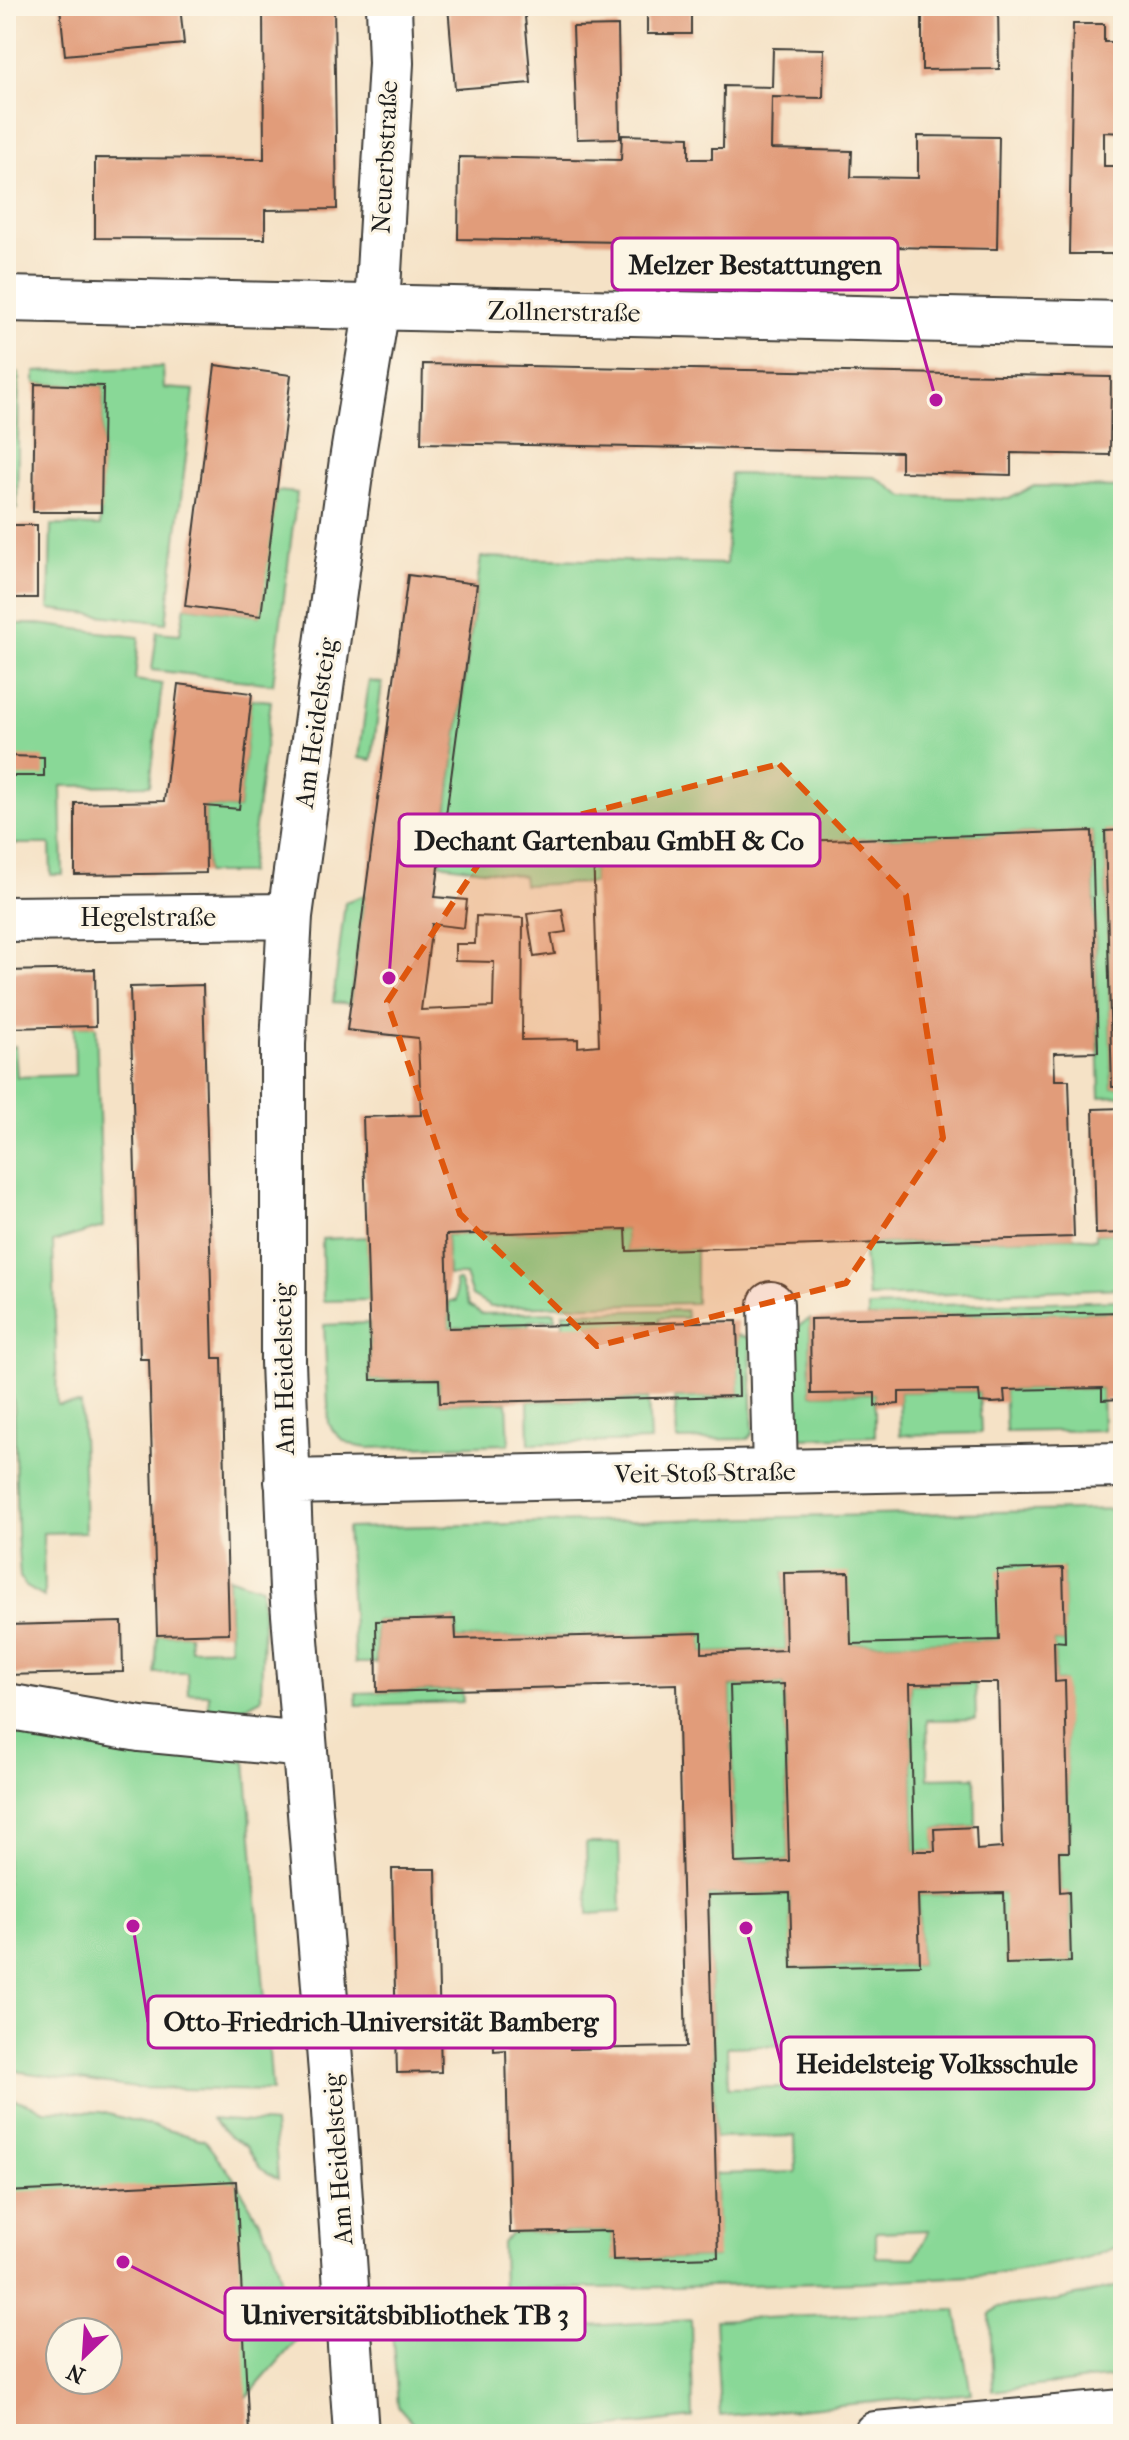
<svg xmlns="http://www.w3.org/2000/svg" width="1129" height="2440" font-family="'IM FELL French Canon',serif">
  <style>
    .green { fill: #89d897; stroke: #527a5a; stroke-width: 2; fill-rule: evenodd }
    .building { fill: #e19c7a; fill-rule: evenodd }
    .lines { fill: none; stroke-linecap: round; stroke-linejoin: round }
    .minor-casing { stroke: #3d3a36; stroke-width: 48 }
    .minor { stroke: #fff; stroke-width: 44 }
    .marked { fill: #de560d; fill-opacity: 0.2; stroke: #de560d; stroke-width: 6; stroke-dasharray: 16 10; stroke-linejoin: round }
    .labels { text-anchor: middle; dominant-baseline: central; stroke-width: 6; stroke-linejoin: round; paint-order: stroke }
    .street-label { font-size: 26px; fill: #1c1c1c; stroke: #fcf5e5 }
    .leader { fill: none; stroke: #b5179e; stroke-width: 3 }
    .callout-dot { fill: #b5179e; stroke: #fcf5e5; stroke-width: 3 }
    .callout { fill: #fcf5e5; stroke: #b5179e; stroke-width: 3 }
    .callout-label { font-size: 28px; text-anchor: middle; font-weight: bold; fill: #1c1c1c }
  </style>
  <rect width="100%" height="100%" fill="#fcf5e5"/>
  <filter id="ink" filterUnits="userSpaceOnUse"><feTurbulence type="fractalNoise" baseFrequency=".0125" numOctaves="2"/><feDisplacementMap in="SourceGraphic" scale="16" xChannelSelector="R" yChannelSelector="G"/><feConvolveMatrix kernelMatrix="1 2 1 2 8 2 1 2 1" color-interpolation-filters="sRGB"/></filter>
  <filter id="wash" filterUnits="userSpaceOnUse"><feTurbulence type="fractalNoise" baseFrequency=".006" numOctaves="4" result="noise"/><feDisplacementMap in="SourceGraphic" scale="32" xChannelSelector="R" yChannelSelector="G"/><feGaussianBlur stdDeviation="1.8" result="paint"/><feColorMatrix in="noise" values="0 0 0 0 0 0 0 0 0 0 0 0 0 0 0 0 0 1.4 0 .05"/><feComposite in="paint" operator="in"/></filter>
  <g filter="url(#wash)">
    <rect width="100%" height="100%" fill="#f5e2c6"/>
    <!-- green -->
    <path class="green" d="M163,367L164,388L194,390L166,623L49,609L51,525L100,526L103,386L35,384V372Z
      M6,373H19L17,509L6,508Z
      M730,474L875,477L905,497L1009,499L1034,486L1123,488V830L1105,832L1112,1087H1123V1096L1100,1097L1092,831L593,849L594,883L524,885L523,876L440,864L481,557L726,564Z
      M276,491L297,493L273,684L152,670L157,632L180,634L185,606L260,616Z
      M6,624H38L139,637L135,680L162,684L150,785L61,786L63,875H51L50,844H6Z
      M369,681L382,683L372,760L359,758Z
      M251,699L271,701L249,873H206L205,806L239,809Z
      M365,895L350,1004L333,1002L345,902Z
      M74,1026H96L103,1227L53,1242L57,1405L81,1404L85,1532L43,1533L44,1597L25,1586L20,1577L17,1535L14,1407L6,1351V1048L15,1046L17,1077L75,1075Z
      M626,1229L627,1251L696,1249V1303L491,1307L472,1296L465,1275H448L446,1235Z
      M1123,1233V1288L868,1297L863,1244L1073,1237L1096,1239V1234Z
      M367,1237L369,1300L323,1301L322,1239Z
      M455,1281H459L469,1306L482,1314L555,1312V1319L529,1321L528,1326L449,1328V1301H456Z
      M1123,1300V1312L868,1318V1307Z
      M686,1310L687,1318H660L659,1324L563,1326V1312Z
      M810,1319L811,1394L875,1393V1436L800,1438L793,1432L790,1337L798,1326Z
      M369,1323L371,1380L439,1379L440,1403L507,1402L509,1444L369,1448C352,1447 338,1440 329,1424L324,1325Z
      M737,1335L750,1338L753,1433L748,1439L677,1440L675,1398L739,1396Z
      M1102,1388L1103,1430L1006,1432L1004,1390Z
      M979,1391L981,1433L900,1435L899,1392Z
      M648,1399L650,1441L529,1444L528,1401Z
      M1120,1509V1528L1123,1529V2244L1086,2259L990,2275L863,2282L674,2287L503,2289L502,2243L510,2233L612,2231L614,2260L717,2257L716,2174L796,2172L795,2136L715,2138L708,1895L790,1893L793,1968L920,1965L918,1895L1004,1893L1071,1962L1069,1892H1060L1059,1852H1069L1064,1681L1055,1682L1054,1641L1064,1642L1063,1569L999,1640L851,1644L784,1573L786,1650L702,1653L701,1633L456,1639L455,1619L376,1621V1663H355L347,1528ZM792,2045L794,2087L728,2088L727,2047ZM929,2230L915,2258L876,2257V2232Z
      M228,1577L261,1588L263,1626L261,1699L223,1719L174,1711H208L209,1694L188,1693L187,1673H155L157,1635L189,1634L190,1649L230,1648Z
      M975,1683L976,1719L927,1720L928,1778L975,1777L976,1827L935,1829V1851H914L910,1684Z
      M784,1684L789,1861L735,1863L730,1686Z
      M462,1690L463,1702L357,1705L356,1693Z
      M6,1733L246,1761L272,2091L136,2088L21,2072L6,2066Z
      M586,1843H619L621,1912L588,1914Z
      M6,2096L45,2110L101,2112L204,2140L236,2181L272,2244L297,2340L247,2397L6,2192Z
      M212,2119L274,2124L278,2179L260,2168L246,2146L231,2138Z
      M1123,2285V2376L993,2391L990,2314L998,2307L1059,2300Z
      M956,2310L971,2393L720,2416L715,2320Z
      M691,2320L693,2418L555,2434H430L412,2422L398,2406L392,2330H516Z"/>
    <g id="blocks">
      <!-- building -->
      <path class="building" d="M72,6H180L184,44L65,55L60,7Z
        M263,6H334L337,209L265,210V239L95,238V158L264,159Z
        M448,6H524L531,83L455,89Z
        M647,6H691V34H647Z
        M922,6H998L999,69L922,70Z
        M1073,24H1104V42H1123V133L1104,132V166H1123V254H1069Z
        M618,26L620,138L577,139L573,27Z
        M773,48L824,49L823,98L772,97L771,149L852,151L851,177L918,178V136L999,137L997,249L458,239L459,157L621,160L622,135L689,137V159H712V148H723L724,86L772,87Z
        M423,364L1111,377L1110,455L1011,453V475L901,472V452L421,443Z
        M215,365L291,375L261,616L185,606Z
        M35,384L103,386L101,512H33Z
        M6,525H37V598H6Z
        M408,575L477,584L435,897L467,900L464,928L432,924L421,1010L493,1007L494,962L455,961V944H475L476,916L523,918L522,1040L578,1039V1047L599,1045L593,848L1092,831L1098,1052L1054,1053L1055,1080H1069L1074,1237L627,1251L626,1229L446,1235L449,1328L737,1321L739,1396L440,1403L439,1379L371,1380L363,1117L421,1115L418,1038L347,1030Z
        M178,684L252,693L239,809L205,806L206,873L75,875V803L164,801Z
        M10,756L44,757V776H10Z
        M1123,830V1087H1112L1105,831Z
        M562,909L566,932L551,934L555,954L534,957L527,914Z
        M95,969L96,1026L6,1028V971Z
        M203,985L213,1358H222L229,1633L157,1635L149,1359H140L130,987Z
        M1123,1108V1233L1096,1234L1093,1109Z
        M1123,1312V1399L1102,1400V1388L1004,1390L1005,1402L992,1403L980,1402L979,1391L899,1392V1404L875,1406V1393L811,1394L810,1319Z
        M1063,1568L1065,1642L1054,1641L1055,1682L1065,1681L1069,1852H1059L1060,1892L1069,1891L1071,1962L1006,1964L1004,1893L918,1895L920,1965L792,1968L790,1893L708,1895L718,2257L613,2260L612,2231L510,2233L506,2050L494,2051L493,2011L569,2010L570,2049L686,2047L677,1684L377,1692L376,1621L455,1619L456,1639L702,1633V1653L786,1650L784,1573L849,1572L851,1644L999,1640L997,1570ZM975,1683H998L1002,1848L977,1850L976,1827L934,1829L935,1851H914L910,1684ZM784,1684L789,1861L735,1863L730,1686Z
        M122,1622L123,1672L6,1675V1625Z
        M392,1869H436L441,2072L397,2073Z
        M236,2181L249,2434H6V2192ZM60,2332H108V2380H60Z"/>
    </g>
  </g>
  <g filter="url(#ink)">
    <use href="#blocks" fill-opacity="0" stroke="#3d3a36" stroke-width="2"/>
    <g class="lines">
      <!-- minor casing -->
      <g class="minor-casing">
        <path id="minor" d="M6,299L1123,324
          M6,919L290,916
          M771,1304L775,1472
          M287,1482L1123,1465
          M6,1706L140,1729L304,1745
          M356,2434L333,2097L292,1590L283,1362V1044L290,916L352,460L377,307L391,63L389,6
          M876,2434L1123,2412"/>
      </g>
      <!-- minor -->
      <use href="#minor" class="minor"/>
    </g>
  </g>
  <!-- marked area -->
  <path class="marked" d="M779,764L906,895L943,1138L846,1283L597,1346L460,1214L387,1002L497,836Z"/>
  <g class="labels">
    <!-- street labels -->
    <g class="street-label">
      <text transform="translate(385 157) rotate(-87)">Neuerbstraße</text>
      <text transform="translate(564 312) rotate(1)">Zollnerstraße</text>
      <text transform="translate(316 723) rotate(-82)">Am Heidelsteig</text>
      <text x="148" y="917">Hegelstraße</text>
      <text transform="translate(284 1369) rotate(-91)">Am Heidelsteig</text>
      <text transform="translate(705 1473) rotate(-1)">Veit-Stoß-Straße</text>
      <text transform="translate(338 2159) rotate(-94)">Am Heidelsteig</text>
    </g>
  </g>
  <!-- callouts -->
  <path class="leader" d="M936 400L898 264M389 978L399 840M133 1926L148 2022M746 1928L781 2063M123 2262L225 2314"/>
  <g class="callout-dot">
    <circle cx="936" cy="400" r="8"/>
    <circle cx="389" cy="978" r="8"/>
    <circle cx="133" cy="1926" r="8"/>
    <circle cx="746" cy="1928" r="8"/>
    <circle cx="123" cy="2262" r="8"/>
  </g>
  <g class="callout">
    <rect x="612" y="238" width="286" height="52" rx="8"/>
    <rect x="399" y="814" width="421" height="52" rx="8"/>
    <rect x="148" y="1996" width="467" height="52" rx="8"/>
    <rect x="781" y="2037" width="313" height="52" rx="8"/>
    <rect x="225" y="2288" width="360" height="52" rx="8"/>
  </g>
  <g class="callout-label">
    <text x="755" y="274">Melzer Bestattungen</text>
    <text x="609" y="850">Dechant Gartenbau GmbH &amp; Co</text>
    <text x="381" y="2031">Otto-Friedrich-Universität Bamberg</text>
    <text x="937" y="2073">Heidelsteig Volksschule</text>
    <text x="405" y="2324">Universitätsbibliothek TB 3</text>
  </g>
  <!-- margin -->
  <rect width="1129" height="2440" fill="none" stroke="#fcf5e5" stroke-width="32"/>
  <!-- north arrow -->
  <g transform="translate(84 2356) rotate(205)"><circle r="38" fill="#fcf5e5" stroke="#a29e95" stroke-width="2"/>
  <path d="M0-6L14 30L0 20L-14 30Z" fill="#b5179e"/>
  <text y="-12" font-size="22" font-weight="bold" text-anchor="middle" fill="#1c1c1c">N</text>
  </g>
</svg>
